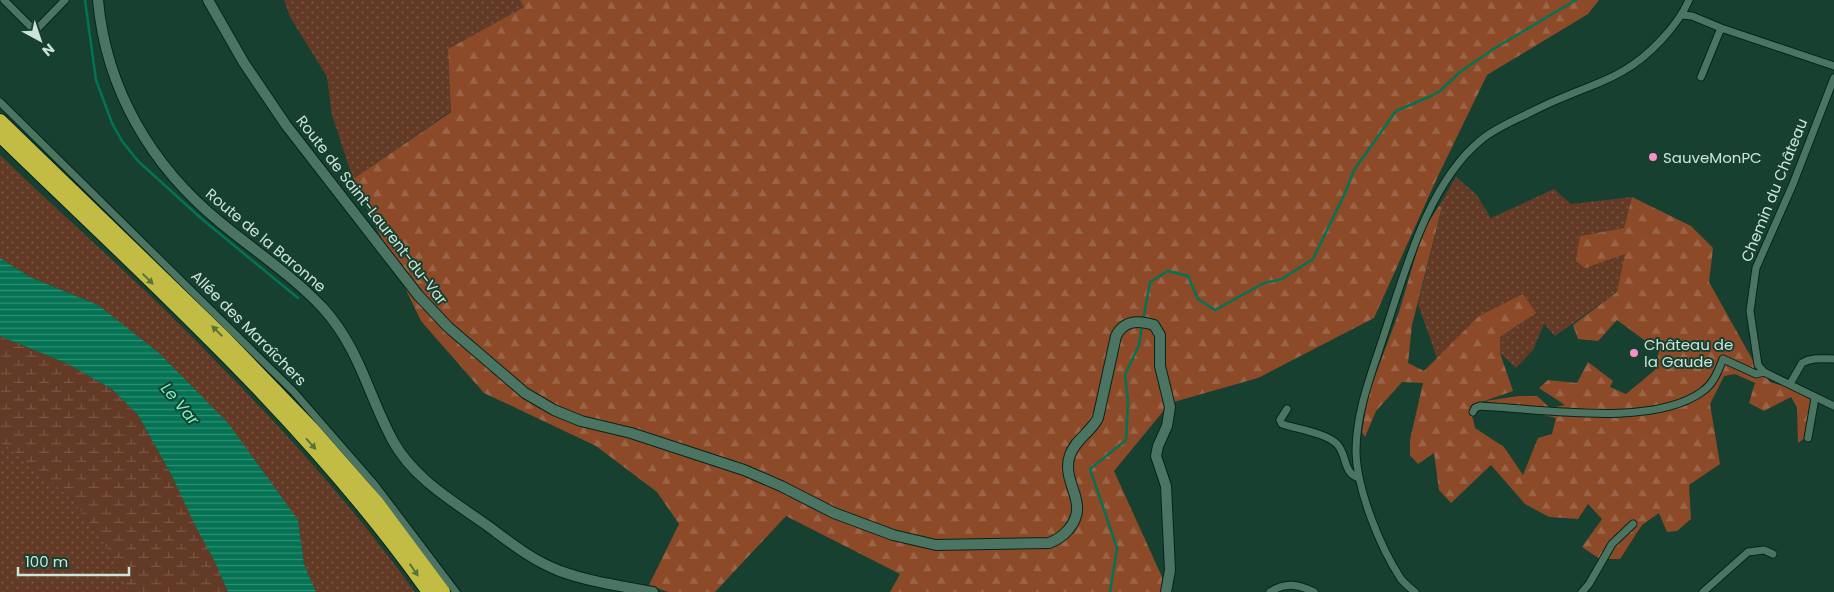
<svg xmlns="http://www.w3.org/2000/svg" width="1834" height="592" font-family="Poppins,sans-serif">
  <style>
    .grass { fill: url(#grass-dots) }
    .forest { fill: url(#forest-firs) }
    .wetland { fill: url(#wetland-marsh) }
    .water { fill: url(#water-rules) }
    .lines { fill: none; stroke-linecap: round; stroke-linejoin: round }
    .stream { stroke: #047354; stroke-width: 2.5 }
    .street-casing { stroke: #06251a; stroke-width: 9 }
    .secondary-casing { stroke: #06251a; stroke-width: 12 }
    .highway-casing { stroke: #06251a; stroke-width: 16 }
    .street { stroke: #4c7463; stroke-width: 7 }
    .secondary { stroke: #4c7463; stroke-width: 10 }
    .highway { stroke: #c2bc44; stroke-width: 14 }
    .oneway { fill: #5b7239 }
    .poi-dot { fill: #f98fca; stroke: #174031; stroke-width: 2 }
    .labels { text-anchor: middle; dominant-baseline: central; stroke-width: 4; stroke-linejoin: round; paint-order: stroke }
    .poi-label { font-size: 15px; fill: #cee4da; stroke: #174031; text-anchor: start }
    .street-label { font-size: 15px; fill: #cee4da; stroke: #174031 }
    .water-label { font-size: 16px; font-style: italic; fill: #77f3c4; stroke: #174031 }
  </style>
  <defs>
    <pattern id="grass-dots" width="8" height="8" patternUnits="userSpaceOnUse" patternTransform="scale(1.25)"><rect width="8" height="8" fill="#633a25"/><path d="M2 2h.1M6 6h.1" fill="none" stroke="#785644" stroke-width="1.8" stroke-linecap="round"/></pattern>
    <pattern id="forest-firs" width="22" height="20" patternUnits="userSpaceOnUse" patternTransform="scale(1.25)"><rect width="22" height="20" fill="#8c4a28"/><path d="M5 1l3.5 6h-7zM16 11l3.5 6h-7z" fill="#9b6447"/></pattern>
    <pattern id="wetland-marsh" width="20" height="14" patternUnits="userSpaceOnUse" patternTransform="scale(1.25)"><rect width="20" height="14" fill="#633a25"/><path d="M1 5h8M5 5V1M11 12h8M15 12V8" fill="none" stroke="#785644"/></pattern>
    <pattern id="water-rules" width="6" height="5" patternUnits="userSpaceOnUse" patternTransform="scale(1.25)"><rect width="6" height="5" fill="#047354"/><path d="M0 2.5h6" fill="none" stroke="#338d74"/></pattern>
  </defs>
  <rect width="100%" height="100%" fill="#174031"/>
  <!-- grass -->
  <path class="grass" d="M284,0H520L524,7L448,49L451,111L353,179L332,115L327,77L290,17Z
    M0,155C62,215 128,272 189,334C270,415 348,499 415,592H317L315,591L304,564L298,520L98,305L30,277L0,258Z
    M1456,177L1476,194L1491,218L1554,189L1571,204L1632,197L1624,228L1580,236L1626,253L1617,292L1555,336L1544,324L1533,350L1516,368L1500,353V337L1536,313L1479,316L1437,358L1418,304L1442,208L1439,206Z
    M0,443L7,446L71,498L99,534L130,592H0Z"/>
  <!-- forest -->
  <path class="forest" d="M520,0H1599L1588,14L1487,75L1437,178L1374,318L1258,378L1170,403L1114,471L1162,577L1161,592H890L900,574L786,516L715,592H668L649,585L679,524L657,492L596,446L484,393L421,321L353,179L451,112L448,49L524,7Z
    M1632,197L1691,226L1713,248L1709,282L1756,366L1770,382L1794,389L1814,400L1806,437L1798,443L1797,407L1791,397L1764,411L1749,403L1755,383L1735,374L1724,376L1710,404L1720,464L1689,485L1691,519L1677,531L1667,532L1659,513L1642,525L1620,559H1600L1582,547L1602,519L1588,504L1578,519L1549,517L1525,504L1491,465L1451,503L1439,490L1434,453L1418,464L1410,455V440L1423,383L1402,382L1376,411L1365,437L1362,432L1368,395L1399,312L1423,231L1439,206L1442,207L1412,325L1408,363L1424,371L1479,316L1523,294L1536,313L1500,337V353L1513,391L1470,406L1475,428L1504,447L1523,475L1538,438L1552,434L1556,418L1485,401L1519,396H1537L1550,408L1565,405L1539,388L1548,380L1577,383L1588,362L1613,381L1610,387L1626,394L1655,370L1659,351L1617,320L1598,341L1578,339L1573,325L1617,292L1625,254L1585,268L1576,261L1580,236L1624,228Z"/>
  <!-- wetland -->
  <path class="wetland" d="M0,336L66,363L112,389L138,415L172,476L215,562L228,592H130L99,534L71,498L7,446L0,443Z"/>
  <!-- water -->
  <path class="water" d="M0,258L30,277L98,305L159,353L228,423L298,520L304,564L316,592H228L215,562L195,525L172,476L138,415L112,389L66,363L0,336Z"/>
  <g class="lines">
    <!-- stream -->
    <path class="stream" d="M85,0L96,80L112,123L122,141L138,161L203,220L298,298
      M1143,320L1150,282L1168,271L1188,276L1198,299L1215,310L1264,283L1282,279L1313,259L1345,193L1354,170L1396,111L1431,96L1440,91L1460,72L1495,48L1576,0
      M1110,592L1117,548L1090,469L1126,440L1128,401L1125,375L1139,345L1142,326"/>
    <!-- street casing -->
    <g class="street-casing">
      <path id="street" d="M4,0L35,31L65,0
        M1682,15L1692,16L1721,28L1834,66
        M1701,77L1721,28
        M1834,78L1793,184L1756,268L1750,311L1758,365L1764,372L1834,406
        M0,102L294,392L375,485L456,592
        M1790,384L1802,363C1812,357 1823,359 1834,359
        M1287,409L1280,420L1282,424C1297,429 1326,433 1337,444C1347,454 1343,474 1359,478
        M1473,412L1475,408L1480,406C1540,409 1654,428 1703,391C1714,383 1718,371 1723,359L1756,374L1764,372
        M1808,438L1815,398
        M1270,592C1285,582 1298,584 1314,592
        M1415,592C1410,588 1405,584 1401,579C1380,547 1357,490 1356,452C1356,412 1371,375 1383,338C1404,275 1427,184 1481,140C1494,129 1511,122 1527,114C1539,108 1551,102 1564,97C1584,88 1605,82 1623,71C1648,57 1678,26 1689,0
        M1582,592L1589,584L1612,544L1633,524
        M1703,592L1748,552L1764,550L1773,554"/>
    </g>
    <!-- secondary casing -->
    <g class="secondary-casing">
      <path id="secondary" d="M98,0C106,90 152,167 221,223C255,251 293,276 323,308C360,349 368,395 393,441C414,479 453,501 488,526C511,543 533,561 560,571C590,582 622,586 653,592
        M208,0L244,63L286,125L418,295L448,327L525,393L554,410L581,421L631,433L744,470L781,486L834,513L893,535L936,545L1049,543C1057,540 1063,536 1068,530C1092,503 1060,483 1070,455C1075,440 1091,432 1098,418L1116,336C1124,320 1138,320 1154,325L1160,335V366L1170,407L1167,426L1158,446L1156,456L1166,486L1170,570L1166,592"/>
    </g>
    <!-- highway casing -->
    <g class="highway-casing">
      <path id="highway" d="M0,121L225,339L312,429L376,502L443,592
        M0,135C150,281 308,421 429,592"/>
    </g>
    <!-- street -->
    <use href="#street" class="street"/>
    <!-- secondary -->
    <use href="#secondary" class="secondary"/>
    <!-- highway -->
    <use href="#highway" class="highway"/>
  </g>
  <!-- one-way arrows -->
  <defs><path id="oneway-solid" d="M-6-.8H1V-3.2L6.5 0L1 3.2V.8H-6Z" transform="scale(1.25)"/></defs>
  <g class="oneway">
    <use href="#oneway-solid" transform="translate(148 279) rotate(44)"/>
    <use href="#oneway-solid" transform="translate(217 331) rotate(-136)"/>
    <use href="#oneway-solid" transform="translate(311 444) rotate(48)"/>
    <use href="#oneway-solid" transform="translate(414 570) rotate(55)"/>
  </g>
  <!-- markers -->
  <g class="poi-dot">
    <circle cx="1653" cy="157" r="5"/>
    <circle cx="1634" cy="353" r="5"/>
  </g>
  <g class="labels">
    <!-- poi labels -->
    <g class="poi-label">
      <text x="1663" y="157">SauveMonPC</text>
      <text x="1644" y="344">Château de<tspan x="1644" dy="17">la Gaude</tspan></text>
    </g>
    <!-- street labels -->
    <g class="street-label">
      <text transform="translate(1774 190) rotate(-68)">Chemin du Château</text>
      <text transform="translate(372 210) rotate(52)">Route de Saint-Laurent-du-Var</text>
      <text transform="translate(266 240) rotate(40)">Route de la Baronne</text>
      <text transform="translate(249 328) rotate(45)">Allée des Maraîchers</text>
    </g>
    <!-- water labels -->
    <g class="water-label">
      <text transform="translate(180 404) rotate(50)">Le Var</text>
    </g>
  </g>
  <!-- north arrow -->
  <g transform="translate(40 40) rotate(140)" stroke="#174031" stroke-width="4" paint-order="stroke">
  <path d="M0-4L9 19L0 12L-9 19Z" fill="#cee4da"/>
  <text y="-8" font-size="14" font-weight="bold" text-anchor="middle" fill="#cee4da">N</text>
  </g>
  <!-- scale -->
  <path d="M18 567v8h111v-8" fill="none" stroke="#cee4da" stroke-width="2.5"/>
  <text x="25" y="567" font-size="15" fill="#cee4da" stroke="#174031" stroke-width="4" paint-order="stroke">100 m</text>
</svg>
